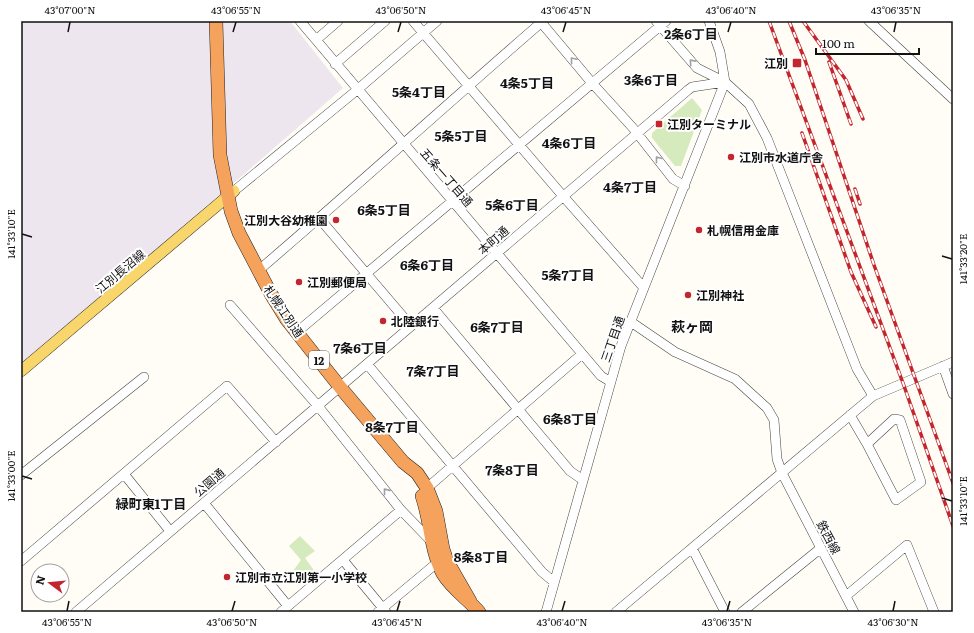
<svg xmlns="http://www.w3.org/2000/svg" width="974" height="633" font-family="Literata,'Noto Sans JP',serif">
  <style>
    .industrial { fill: #eee6ef }
    .green { fill: #d5ebbd }
    .lines { fill: none; stroke-linecap: round; stroke-linejoin: round }
    .minor-casing { stroke: #444; stroke-width: 10 }
    .major-casing { stroke: #222; stroke-width: 12 }
    .highway-casing { stroke: #222; stroke-width: 14 }
    .minor { stroke: #fff; stroke-width: 9 }
    .major { stroke: #f9d66b; stroke-width: 11 }
    .highway { stroke: #f5a25d; stroke-width: 13 }
    .rail-casing { stroke: #c4262e; stroke-width: 3.5 }
    .rail { stroke: #fff; stroke-width: 2; stroke-dasharray: 6; stroke-linecap: butt }
    .oneway { stroke: #a0a0a0 }
    .ticks { fill: none; stroke: #111; stroke-width: 1.5 }
    .poi-dot { fill: #c4262e; stroke: #fff; stroke-width: 1.5 }
    .labels { text-anchor: middle; dominant-baseline: central; stroke-width: 4; stroke-linejoin: round; paint-order: stroke }
    .shield { fill: #fff; stroke: #585858; stroke-width: 1 }
    .shield-label { font-size: 11px; font-weight: bold; fill: #111 }
    .poi-label { font-size: 12px; font-weight: bold; fill: #111; stroke: #fff; text-anchor: start }
    .street-label { font-size: 12px; fill: #111; stroke: #fff }
    .neighbourhood-label { font-size: 13px; font-weight: bold; fill: #111; stroke: #fff }
    .quarter-label { font-size: 14px; font-weight: bold; fill: #111; stroke: #fff }
    .neatline { fill: none; stroke: #111; stroke-width: 1.5 }
    .ticks-label { font-size: 10px; text-anchor: middle; fill: #111 }
  </style>
  <rect width="100%" height="100%" fill="#fffdf5"/>
  <!-- industrial -->
  <path class="industrial" d="M21,21H290L343,88L242,176L21,364Z"/>
  <!-- green -->
  <path class="green" d="M692,98L702,110L681,166H675L652,138V133Z
    M300,536L315,551L305,558L316,573L304,584L293,571L301,560L289,546Z"/>
  <g class="lines">
    <!-- minor casing -->
    <g class="minor-casing">
      <path id="minor" d="M300,21L601,376L611,382
        M413,21L563,196L644,288
        M540,21L592,83L633,128L673,179L685,186
        M656,21L697,68L725,82L749,104L767,138L857,369L873,396
        M869,21L953,99
        M316,40L338,21
        M335,64L385,21
        M234,191L357,90L437,21
        M319,218L411,326
        M259,270C355,188 448,103 543,21
        M230,305L318,406L401,510L431,541
        M433,308L570,471L583,480
        M631,322L675,352L735,379L767,408L774,420L777,459L782,473L854,612
        M297,332L666,21
        M367,364L542,572L554,582
        M943,366L953,394
        M850,415L867,444L896,500L921,482L900,420L894,419L867,444
        M124,474L170,531
        M21,475L144,377
        M427,488L582,354
        M204,503L288,606
        M692,548L725,612
        M343,560L386,612
        M21,561L227,386L276,442
        M846,596L907,545L934,612
        M76,612L688,90L692,87L725,82
        M281,612L401,510
        M378,612L438,562
        M546,612L621,346L725,82L720,52L709,21
        M616,612L873,396L953,362
        M742,612L821,548"/>
    </g>
    <!-- major casing -->
    <g class="major-casing">
      <path id="major" d="M21,371L234,191"/>
    </g>
    <!-- highway casing -->
    <g class="highway-casing">
      <path id="highway" d="M216,21L220,155L231,211L239,233L271,294L287,320L340,387L403,462L417,473L427,488L436,511L443,549L447,561L470,601
        M422,496C431,522 430,549 443,574C452,589 468,599 479,612"/>
    </g>
    <!-- minor -->
    <use href="#minor" class="minor"/>
    <!-- major -->
    <use href="#major" class="major"/>
    <!-- highway -->
    <use href="#highway" class="highway"/>
    <!-- rail casing -->
    <g class="rail-casing">
      <path id="rail" d="M769,21L903,383L953,526
        M789,21L805,60L874,265L953,483
        M803,21L846,80L863,119
        M829,62L851,124
        M802,133L851,272L876,327
        M855,189L860,204"/>
    </g>
    <!-- rail -->
    <use href="#rail" class="rail"/>
  </g>
  <!-- one-way arrows -->
  <defs><path id="oneway-chevron" d="M-2-3.5L2.5 0L-2 3.5" fill="none" stroke-width="1.6" stroke-linecap="round" stroke-linejoin="round"/></defs>
  <g class="oneway">
    <use href="#oneway-chevron" transform="translate(573 60) rotate(-130)"/>
    <use href="#oneway-chevron" transform="translate(692 62) rotate(-132)"/>
    <use href="#oneway-chevron" transform="translate(658 159) rotate(-128)"/>
    <use href="#oneway-chevron" transform="translate(386 491) rotate(-129)"/>
  </g>
  <!-- ticks -->
  <path class="ticks" d="M68,32L70,22M233,32L236,22M398,32L401,22M563,32L566,22M728,32L731,22M894,32L896,22M22,234L32,237M942,256L952,259M22,476L32,479M942,498L952,501M67,611L69,601M232,611L235,601M397,611L400,601M562,611L565,601M727,611L730,601M893,611L895,601"/>
  <!-- markers -->
  <g class="poi-dot">
    <rect x="792" y="58" width="10" height="10" rx="2"/>
    <rect x="655" y="120" width="8" height="8" rx="2"/>
    <circle cx="731" cy="157" r="4"/>
    <circle cx="336" cy="220" r="4"/>
    <circle cx="699" cy="230" r="4"/>
    <circle cx="299" cy="282" r="4"/>
    <circle cx="688" cy="295" r="4"/>
    <circle cx="383" cy="321" r="4"/>
    <circle cx="227" cy="577" r="4"/>
  </g>
  <g class="labels">
    <!-- shield labels -->
    <rect class="shield" x="309" y="351" width="20" height="18" rx="3"/>
    <g class="shield-label">
      <text x="319" y="360">12</text>
    </g>
    <!-- poi labels -->
    <g class="poi-label">
      <text x="788" y="63" text-anchor="end">江別</text>
      <text x="667" y="124">江別ターミナル</text>
      <text x="739" y="157">江別市水道庁舎</text>
      <text x="328" y="220" text-anchor="end">江別大谷幼稚園</text>
      <text x="707" y="230">札幌信用金庫</text>
      <text x="307" y="282">江別郵便局</text>
      <text x="696" y="295">江別神社</text>
      <text x="391" y="321">北陸銀行</text>
      <text x="235" y="577">江別市立江別第一小学校</text>
    </g>
    <!-- street labels -->
    <g class="street-label">
      <text transform="translate(447 177) rotate(49)">五条一丁目通</text>
      <text transform="translate(493 240) rotate(-41)">本町通</text>
      <text transform="translate(120 271) rotate(-40)">江別長沼線</text>
      <text transform="translate(284 311) rotate(56)">札幌江別通</text>
      <text transform="translate(612 339) rotate(-71)">三丁目通</text>
      <text transform="translate(209 482) rotate(-40)">公園通</text>
      <text transform="translate(829 537) rotate(62)">鉄西線</text>
    </g>
    <!-- neighbourhood labels -->
    <g class="neighbourhood-label">
      <text x="691" y="33">2条6丁目</text>
      <text x="651" y="79">3条6丁目</text>
      <text x="527" y="82">4条5丁目</text>
      <text x="419" y="91">5条4丁目</text>
      <text x="461" y="135">5条5丁目</text>
      <text x="569" y="142">4条6丁目</text>
      <text x="630" y="186">4条7丁目</text>
      <text x="512" y="204">5条6丁目</text>
      <text x="384" y="209">6条5丁目</text>
      <text x="427" y="264">6条6丁目</text>
      <text x="568" y="274">5条7丁目</text>
      <text x="497" y="326">6条7丁目</text>
      <text x="360" y="347">7条6丁目</text>
      <text x="433" y="370">7条7丁目</text>
      <text x="570" y="418">6条8丁目</text>
      <text x="392" y="426">8条7丁目</text>
      <text x="512" y="469">7条8丁目</text>
      <text x="151" y="503">緑町東1丁目</text>
      <text x="481" y="556">8条8丁目</text>
    </g>
    <!-- quarter labels -->
    <g class="quarter-label">
      <text x="692" y="326">萩ヶ岡</text>
    </g>
  </g>
  <!-- border -->
  <rect width="974" height="633" fill="none" stroke="#ffffff" stroke-width="44"/>
  <!-- north arrow -->
  <g transform="translate(50 583) rotate(286)"><circle r="19" fill="#ffffff" stroke="#a0a0a0"/>
  <path d="M0-3L7 15L0 10L-7 15Z" fill="#c4262e"/>
  <text y="-6" font-size="11" font-weight="bold" text-anchor="middle" fill="#111111">N</text>
  </g>
  <!-- scale -->
  <path d="M816 48v6h103v-6" fill="none" stroke="#111111" stroke-width="2"/>
  <text x="822" y="48" font-size="12" fill="#111111" stroke="#ffffff" stroke-width="3" paint-order="stroke">100 m</text>
  <rect x="22" y="22" width="930" height="589" class="neatline"/>
  <g class="ticks-label">
    <text x="70" y="14">43°07'00"N</text>
    <text x="236" y="14">43°06'55"N</text>
    <text x="401" y="14">43°06'50"N</text>
    <text x="566" y="14">43°06'45"N</text>
    <text x="731" y="14">43°06'40"N</text>
    <text x="896" y="14">43°06'35"N</text>
    <text transform="translate(11 234) rotate(-90)" y="4">141°33'10"E</text>
    <text transform="translate(963 259) rotate(-90)" y="4">141°33'20"E</text>
    <text transform="translate(11 476) rotate(-90)" y="4">141°33'00"E</text>
    <text transform="translate(963 501) rotate(-90)" y="4">141°33'10"E</text>
    <text x="67" y="626">43°06'55"N</text>
    <text x="232" y="626">43°06'50"N</text>
    <text x="397" y="626">43°06'45"N</text>
    <text x="562" y="626">43°06'40"N</text>
    <text x="727" y="626">43°06'35"N</text>
    <text x="893" y="626">43°06'30"N</text>
  </g>
</svg>
